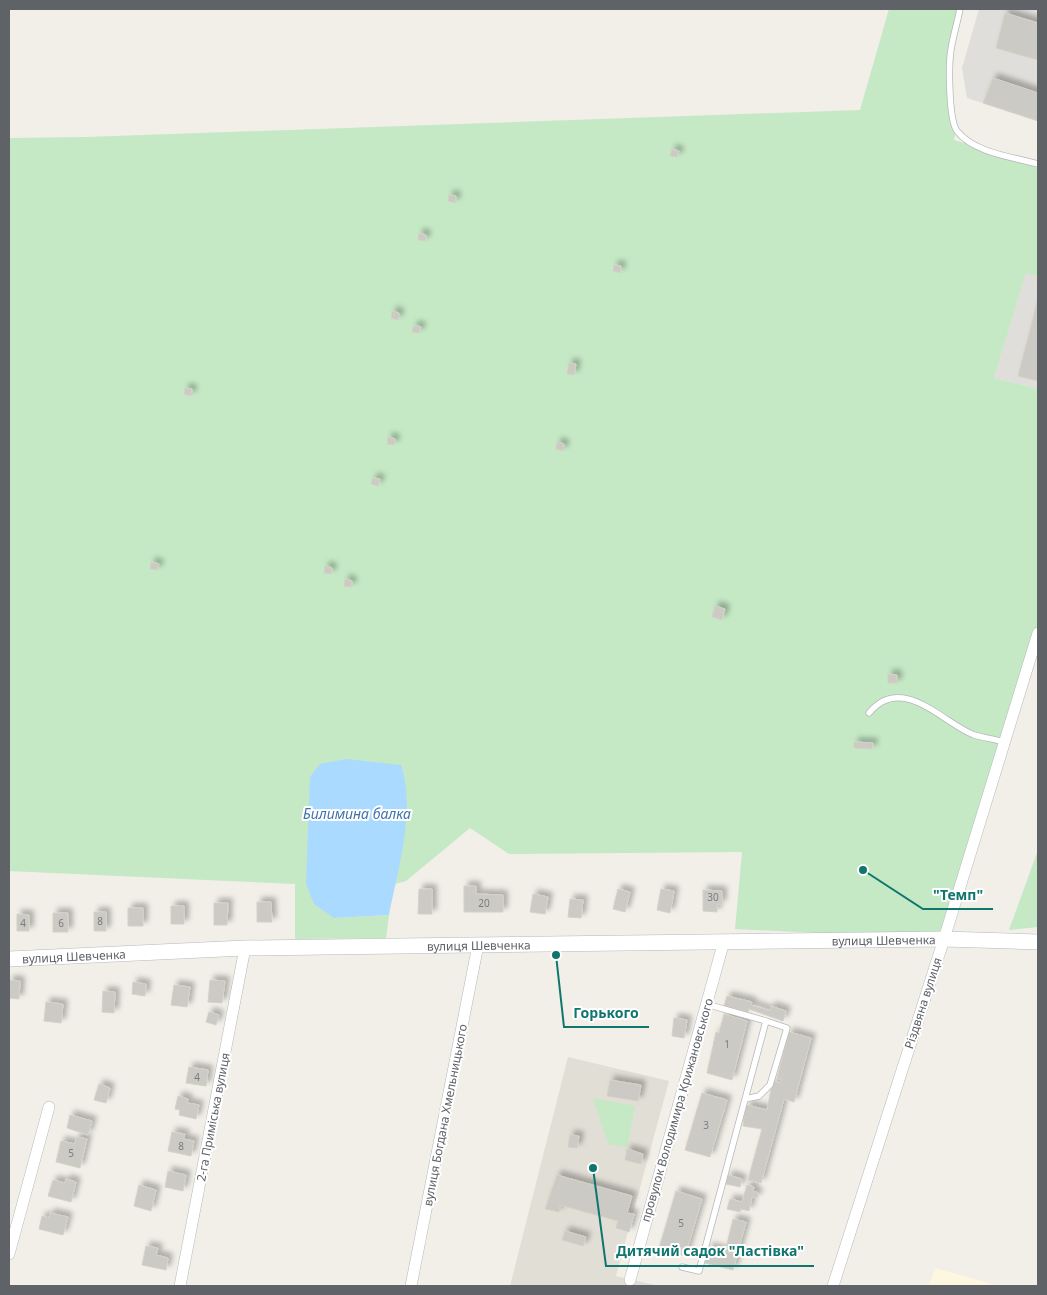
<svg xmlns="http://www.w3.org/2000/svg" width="1047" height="1295" font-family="'Noto Sans',sans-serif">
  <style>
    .commercial { fill: #fef7e0 }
    .industrial { fill: #e0deda }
    .education { fill: #e1ded6 }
    .green { fill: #c5e8c5 }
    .water { fill: #aadaff }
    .building { fill: #cccac5; stroke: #d6d1c6; filter: url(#shadow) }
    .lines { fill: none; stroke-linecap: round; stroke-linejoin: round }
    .service-casing { stroke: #b5b8bc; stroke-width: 7 }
    .minor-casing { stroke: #b5b8bc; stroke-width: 12 }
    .tertiary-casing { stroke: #b5b8bc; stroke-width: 16 }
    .service { stroke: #fff; stroke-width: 5.5 }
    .minor { stroke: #fff; stroke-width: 11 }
    .tertiary { stroke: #fff; stroke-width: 15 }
    .labels { text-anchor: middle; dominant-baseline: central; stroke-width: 4; stroke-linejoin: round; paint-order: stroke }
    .number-label { font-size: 10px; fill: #7a7d7f }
    .street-label { font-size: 12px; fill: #5f6368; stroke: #fff }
    .water-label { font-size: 14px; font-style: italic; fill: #4174aa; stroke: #fff }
    .leader { fill: none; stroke: #0f766e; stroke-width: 2 }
    .callout-dot { fill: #0f766e; stroke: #fff; stroke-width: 2 }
    .callout-label { font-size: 14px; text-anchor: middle; font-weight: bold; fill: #0f766e; stroke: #fff; stroke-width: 4; stroke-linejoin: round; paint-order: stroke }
  </style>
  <defs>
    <filter id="shadow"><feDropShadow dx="4.5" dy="-4.5" stdDeviation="2.5" flood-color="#0004"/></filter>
  </defs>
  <rect width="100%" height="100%" fill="#f1efe8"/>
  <!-- commercial -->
  <path class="commercial" d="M935,1268L998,1286H929Z"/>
  <!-- industrial -->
  <path class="industrial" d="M979,9H1038V121L967,98L962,68Z
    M1026,272L1038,276V389L994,378Z"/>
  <!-- education -->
  <path class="education" d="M568,1057L669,1081L616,1276L659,1286H510Z"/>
  <!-- green -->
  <path class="green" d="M889,9H963C959,25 952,42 950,58C947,85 960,114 954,140L1038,164V276L1026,273L994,378L1038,389V633L944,939L735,929L742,852L509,854L470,828L406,881L395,884L403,844L334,918L389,915L386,938L295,939V884L9,871V138L86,137L860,110Z
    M1038,850V927L1009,930Z
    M593,1098L635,1106L627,1147L608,1144Z"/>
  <!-- water -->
  <path class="water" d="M346,759L401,765C416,810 398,869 389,915L334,918L314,904L306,884L310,777L320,764Z"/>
  <!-- building -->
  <path class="building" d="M1005,13L1038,23V60L996,48Z
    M993,78L1038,93V121L983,103Z
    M672,149L679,151L677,157L670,156Z
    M449,195L456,196L455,203L448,201Z
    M419,233L426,235L425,241L418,240Z
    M614,265L621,266L620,273L613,271Z
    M1038,299V381L1018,376Z
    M392,311L399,313L398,320L391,318Z
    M414,325L421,327L419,333L412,332Z
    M569,363L576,364L574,375L567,374Z
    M185,388L192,389L191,396L184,394Z
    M388,437L395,439L394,445L387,444Z
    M557,442L564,444L563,451L556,449Z
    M373,478L380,479L378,486L371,484Z
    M151,562L159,564L157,570L150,569Z
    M325,566L332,568L331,574L324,573Z
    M345,579L352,581L351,587L344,586Z
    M715,606L725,609L722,620L712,617Z
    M888,674L897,675V683H888Z
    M854,742L873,743L872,749L854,748Z
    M464,886H476V894L503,895V912H464Z
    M419,889H432V914H418Z
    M618,889L630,892L625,912L613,909Z
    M661,889L674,891L670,913L657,910Z
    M703,890L722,891V904H717V912L703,911Z
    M533,894L548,897L545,914L530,912Z
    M570,899L583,900L581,918L568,917Z
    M257,902H271L272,922H257Z
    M214,903H228L227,925H214Z
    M171,906H184V924H171Z
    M128,908H143V926H128Z
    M94,912H106V931H94Z
    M53,913H68V932H53Z
    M17,914L29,915V931H17Z
    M9,980L20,981L19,999L9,998Z
    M210,980L225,981L222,1003L208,1002Z
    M133,982L146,984L145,996L132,994Z
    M174,985L190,987L187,1007L171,1005Z
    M103,991L115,992L114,1013L102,1012Z
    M727,996L752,1002L751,1005L770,1011L771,1006L786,1011L783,1021L749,1009L748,1012L724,1006Z
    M46,1002L63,1004L61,1023L44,1021Z
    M209,1012L219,1015L216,1025L206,1022Z
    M724,1014L747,1021L732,1080L707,1073L716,1032L719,1033Z
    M674,1018L687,1020L684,1038L672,1036Z
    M789,1032L811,1038L794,1102L784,1099L761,1183L748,1180L762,1129L743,1126L744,1117L747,1105L767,1110L771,1089L774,1081L780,1083L781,1079L777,1078Z
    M189,1067L208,1070L206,1086L186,1083Z
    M610,1080L641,1085L638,1101L607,1096Z
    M99,1084L110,1088L106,1103L94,1100Z
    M702,1093L727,1100L710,1157L685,1150Z
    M178,1096L188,1099L187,1103L199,1105L196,1119L179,1115L180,1110L175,1109Z
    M70,1115L92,1121L88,1135L67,1128Z
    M172,1132L185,1134L183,1139L194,1141L191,1156L168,1151Z
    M570,1135L579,1136L577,1148L568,1147Z
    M76,1137L87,1139L80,1168L56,1162L61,1141L75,1144Z
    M627,1149L643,1154L641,1164L625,1160Z
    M168,1171L186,1175L183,1191L165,1187Z
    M557,1175L632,1196L627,1213L634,1214L629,1232L616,1228L618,1221L560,1205L559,1212L545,1209Z
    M728,1175L742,1179L740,1187L726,1184Z
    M66,1179L76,1182L71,1202L48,1196L53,1180L65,1183Z
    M139,1185L156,1190L151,1211L134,1206Z
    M747,1185L754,1187L753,1191L758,1193L757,1198L752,1197L749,1211L741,1209L740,1212L727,1209L730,1199L742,1202Z
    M676,1191L702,1199L685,1256L659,1248Z
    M50,1213L68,1217L63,1235L39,1229L42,1216L49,1218Z
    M733,1219L746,1222L737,1255L725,1252Z
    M565,1231L586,1237L583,1246L562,1240Z
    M146,1246L158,1248L156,1255L168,1258L166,1270L142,1265Z
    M709,1247L737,1255L733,1270L705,1263Z"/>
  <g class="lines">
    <!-- service casing -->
    <g class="service-casing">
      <path id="service" d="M960,9C957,25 951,42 950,58C949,72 949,120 957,131C974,153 1013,157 1038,164
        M869,713C902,673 943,723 974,735C984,738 995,739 1004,742
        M745,1099L759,1096L770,1085L787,1028L766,1021
        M682,1267L699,1271L766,1021L706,1004"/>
    </g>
    <!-- minor casing -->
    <g class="minor-casing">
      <path id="minor" d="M9,1254L49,1107
        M630,1280L724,941
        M180,1286L245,948
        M411,1286L478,945
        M833,1286L944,939L1038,633"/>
    </g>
    <!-- tertiary casing -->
    <g class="tertiary-casing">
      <g id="tertiary">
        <path id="s1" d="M9,959L245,948L944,939L1038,942"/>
      </g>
    </g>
    <!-- service -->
    <use href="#service" class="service"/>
    <!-- minor -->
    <use href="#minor" class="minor"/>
    <!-- tertiary -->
    <use href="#tertiary" class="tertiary"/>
  </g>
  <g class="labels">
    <!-- number labels -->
    <g class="number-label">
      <text x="713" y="897">30</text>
      <text x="484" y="903">20</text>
      <text x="100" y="921">8</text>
      <text x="23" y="923">4</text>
      <text x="61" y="923">6</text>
      <text x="727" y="1044">1</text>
      <text x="197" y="1077">4</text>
      <text x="706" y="1125">3</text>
      <text x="181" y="1146">8</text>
      <text x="71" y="1153">5</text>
      <text x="681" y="1223">5</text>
    </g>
    <!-- street labels -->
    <g class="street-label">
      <text stroke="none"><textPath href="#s1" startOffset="875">вулиця Шевченка</textPath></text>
      <text stroke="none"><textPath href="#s1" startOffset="470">вулиця Шевченка</textPath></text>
      <text stroke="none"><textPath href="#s1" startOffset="65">вулиця Шевченка</textPath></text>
      <text transform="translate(923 1003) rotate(-72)">Різдвяна вулиця</text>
      <text transform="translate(677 1110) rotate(-74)">провулок Володимира Крижановського</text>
      <text transform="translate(445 1115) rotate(-79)">вулиця Богдана Хмельницького</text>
      <text transform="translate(213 1117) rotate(-79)">2-га Приміська вулиця</text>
    </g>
    <!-- water labels -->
    <g class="water-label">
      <text x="357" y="813">Билимина балка</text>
    </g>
  </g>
  <!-- callouts -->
  <path class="leader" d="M863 870L923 909H993M556 955L564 1027H649M593 1168L606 1266H814"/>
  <g class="callout-dot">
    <circle cx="863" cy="870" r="5"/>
    <circle cx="556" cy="955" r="5"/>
    <circle cx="593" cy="1168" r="5"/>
  </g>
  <g class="callout-label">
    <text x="958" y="900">"Темп"</text>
    <text x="606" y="1018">Горького</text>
    <text x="710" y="1256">Дитячий садок "Ластівка"</text>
  </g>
  <!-- border -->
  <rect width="1047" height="1295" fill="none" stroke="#5f6368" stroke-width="20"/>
</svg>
